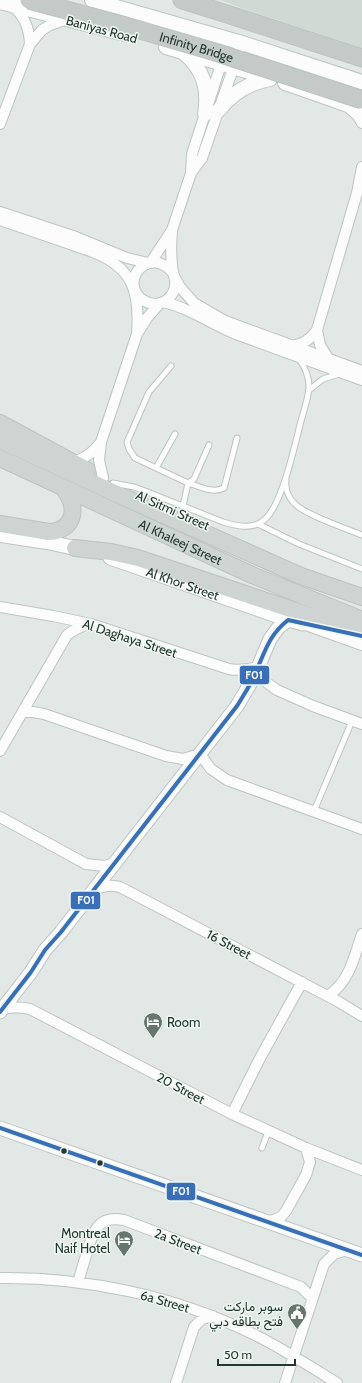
<svg xmlns="http://www.w3.org/2000/svg" width="362" height="1383" font-family="Cabin,Vazirmatn,sans-serif">
  <style>
    .built { fill: #d0d9d4 }
    .lines { fill: none; stroke-linecap: round; stroke-linejoin: round }
    .service-casing { stroke: #bfc4c2; stroke-width: 7 }
    .minor-casing { stroke: #bfc4c2; stroke-width: 12 }
    .tertiary-casing { stroke: #bfc4c2; stroke-width: 15 }
    .secondary-casing { stroke: #bfc5c2; stroke-width: 16 }
    .primary-casing { stroke: #bcc4c0; stroke-width: 18 }
    .trunk-casing { stroke: #bcc4c0; stroke-width: 19 }
    .service { stroke: #fbfcfb; stroke-width: 5 }
    .minor { stroke: #fbfcfb; stroke-width: 10 }
    .tertiary { stroke: #fbfcfb; stroke-width: 13 }
    .secondary { stroke: #fbfcfb; stroke-width: 14 }
    .primary { stroke: #cdd4d1; stroke-width: 16 }
    .trunk { stroke: #c4cac8; stroke-width: 17 }
    .trunk-bridge-casing { stroke: #bcc4c0; stroke-width: 19; stroke-linecap: butt }
    .trunk-bridge { stroke: #c4cac8; stroke-width: 17 }
    .bus-1-casing { stroke: #f0f7f3; stroke-width: 7 }
    .bus-1 { stroke: #396fb7; stroke-width: 4 }
    .bus-dot { fill: #223930; stroke: #f0f7f3; stroke-width: 1.5 }
    .labels { text-anchor: middle; dominant-baseline: central; stroke-width: 3; stroke-linejoin: round; paint-order: stroke }
    .street-label { font-size: 13px; fill: #223930; stroke: #f0f7f3 }
    .poi-label { font-size: 13px; fill: #223930; stroke: #f0f7f3; text-anchor: end }
    .line-badge { stroke: #f0f7f3; stroke-width: 1.5 }
    .badge-label { font-size: 11px; text-anchor: middle; font-weight: bold; fill: #fff }
  </style>
  <rect width="100%" height="100%" fill="#e2e8e5"/>
  <!-- built -->
  <path class="built" d="M220,0H362V48L244,9Z"/>
  <g class="lines">
    <!-- service casing -->
    <g class="service-casing">
      <path id="service" d="M171,366L149,392L127,442L129,449L135,458L188,483L194,479L209,445
        M309,390L323,379L339,374
        M156,468L175,434
        M286,480C285,488 288,497 294,503C303,514 347,529 362,535
        M113,483L134,487L145,491L223,522C236,526 253,530 264,520C282,506 295,444 301,421C304,410 308,399 309,388C309,377 306,368 299,359
        M183,506L188,483C199,486 212,494 224,488L237,438
        M258,524L299,544L362,569
        M314,811L352,721
        M262,1148L268,1132"/>
    </g>
    <!-- minor casing -->
    <g class="minor-casing">
      <path id="minor" d="M13,6C25,17 29,28 30,44
        M349,108L358,116L362,123
        M0,124L30,44L42,30L50,25L67,19
        M191,173L192,154L223,58
        M0,212L76,237L127,258L148,263
        M0,220L93,252C134,268 140,293 137,334
        M172,231C171,242 171,254 172,265C172,270 174,274 175,280C177,291 169,302 157,304C151,304 145,302 140,298C120,277 151,247 172,272
        M151,262L172,230L191,173L202,158L242,43
        M175,278L180,287L194,303L225,321L362,371
        M163,302C190,308 211,324 236,334L362,380
        M291,346C303,344 310,340 317,330
        M328,358L320,345L317,330L357,193L362,167
        M73,462C85,458 93,453 101,442
        M103,478L99,460L101,442L137,334L147,318L160,303
        M0,607L53,616L91,624L229,669C239,671 249,669 259,667L266,682L277,690L313,706L362,724
        M303,624L362,645
        M23,712H33L44,714L166,756L183,759L200,754L211,769L227,780L362,829
        M0,751L67,635C75,629 81,626 90,624
        M0,817L86,864L104,866L113,864
        M94,891C103,885 110,885 120,887L339,1002L362,1016
        M328,996C350,981 354,957 362,934
        M1,1008L2,1009C12,1007 20,1007 30,1009L232,1114L306,1148L362,1170
        M232,1114L259,1060L302,982
        M268,1222L281,1217L286,1211L306,1175L310,1162L306,1148
        M0,1278C87,1277 175,1296 253,1334C282,1348 309,1366 337,1383
        M78,1282C81,1272 84,1262 87,1252C93,1231 98,1215 124,1220L293,1284L301,1287L312,1298
        M176,1383L194,1327L202,1319L213,1316
        M285,1383L324,1264L334,1254L347,1250"/>
    </g>
    <!-- tertiary casing -->
    <g class="tertiary-casing">
      <g id="tertiary">
        <path id="s1" d="M110,558L288,620L303,624"/>
        <path d="M0,1012L31,972L45,950L61,932L237,706L254,677L270,639L278,628L288,620"/>
        <path d="M0,1128L362,1255"/>
      </g>
    </g>
    <!-- secondary casing -->
    <g class="secondary-casing">
      <path id="secondary" d="M92,0L242,43L362,82
        M0,2L125,34
        M166,47L263,76
        M184,53C204,70 209,89 205,114
        M285,83L362,110
        M219,110C232,93 248,83 270,79
        M0,535L47,542L75,548"/>
    </g>
    <!-- primary casing -->
    <g class="primary-casing">
      <g id="primary">
        <path d="M0,423L87,470"/>
        <path d="M0,440L119,495L301,576L362,597"/>
        <path id="s2" d="M0,458L252,575L362,620"/>
        <path d="M0,524L49,532C76,531 79,504 62,487"/>
        <path d="M75,548L111,552L138,558L308,615L358,626"/>
      </g>
    </g>
    <!-- trunk casing -->
    <g class="trunk-casing">
      <path id="trunk" d="M182,0L227,14L362,58"/>
    </g>
    <!-- service -->
    <use href="#service" class="service"/>
    <!-- minor -->
    <use href="#minor" class="minor"/>
    <!-- tertiary -->
    <use href="#tertiary" class="tertiary"/>
    <!-- secondary -->
    <use href="#secondary" class="secondary"/>
    <!-- primary -->
    <use href="#primary" class="primary"/>
    <!-- trunk -->
    <use href="#trunk" class="trunk"/>
    <!-- trunk-bridge casing -->
    <g class="trunk-bridge-casing">
      <g id="trunk-bridge">
        <path id="s3" d="M29,0L126,26L215,52L362,100"/>
      </g>
    </g>
    <!-- trunk-bridge -->
    <use href="#trunk-bridge" class="trunk-bridge"/>
    <!-- bus-1 casing -->
    <g class="bus-1-casing">
      <path id="bus-1" d="M0,1012L31,972L45,950L61,932L237,706C243,696 250,686 254,676C265,653 267,637 288,620L362,636
        M0,1128L362,1255"/>
    </g>
    <!-- bus-1 -->
    <use href="#bus-1" class="bus-1"/>
  </g>
  <!-- icons -->
  <defs>
    <g id="hotel-pin" transform="scale(1)"><path d="M0 17L-7.5 6A9.5 9.5 0 1 1 7.5 6Z" fill="#65766f" stroke="#f0f7f3"/><path d="M-6-4.5h1.5V1H6V5H4.5V3h-9V5H-6ZM-4 0a1.8 1.8 0 1 1 3.6 0ZM.5 0V-2.5h3Q6-2.5 6 0Z" fill="#fff"/></g>
    <g id="civic-pin" transform="scale(1)"><path d="M0 17L-7.5 6A9.5 9.5 0 1 1 7.5 6Z" fill="#65766f" stroke="#f0f7f3"/><path d="M-.6-6.5H3V-4.5H.6V-3L4-1V1h2V6H-6V1h2V-1L-.6-3ZM-1.2 2.5V6h2.4V2.5Z" fill="#fff"/></g>
  </defs>
  <g fill-rule="evenodd">
    <use href="#hotel-pin" x="153" y="1022"/>
    <use href="#hotel-pin" x="124" y="1240"/>
    <use href="#civic-pin" x="297" y="1313"/>
  </g>
  <!-- markers -->
  <g class="bus-dot">
    <circle cx="64" cy="1151" r="3.5"/>
    <circle cx="100" cy="1163" r="3.5"/>
  </g>
  <g class="labels">
    <!-- street labels -->
    <g class="street-label">
      <text transform="translate(102 29) rotate(15)">Baniyas Road</text>
      <text stroke="none"><textPath href="#s3" startOffset="174">Infinity Bridge</textPath></text>
      <text transform="translate(173 510) rotate(24)">Al Sitmi Street</text>
      <text stroke="none"><textPath href="#s2" startOffset="199">Al Khaleej Street</textPath></text>
      <text stroke="none"><textPath href="#s1" startOffset="77">Al Khor Street</textPath></text>
      <text transform="translate(130 638) rotate(18)">Al Daghaya Street</text>
      <text transform="translate(229 944) rotate(28)">16 Street</text>
      <text transform="translate(181 1088) rotate(28)">20 Street</text>
      <text transform="translate(178 1241) rotate(21)">2a Street</text>
      <text transform="translate(165 1301) rotate(16)">6a Street</text>
    </g>
    <!-- poi labels -->
    <g class="poi-label">
      <text x="167" y="1022" text-anchor="start">Room</text>
      <text x="110" y="1233">Montreal<tspan x="110" dy="15">Naif Hotel</tspan></text>
      <text x="283" y="1306">سوبر ماركت<tspan x="283" dy="15">فتح بطاقه دبي</tspan></text>
    </g>
  </g>
  <g class="line-badge">
    <rect x="239" y="665" width="31" height="20" rx="4" fill="#396fb7"/>
    <rect x="70" y="891" width="31" height="19" rx="4" fill="#396fb7"/>
    <rect x="166" y="1182" width="30" height="19" rx="4" fill="#396fb7"/>
  </g>
  <g class="badge-label">
    <text x="254" y="679">F01</text>
    <text x="86" y="904">F01</text>
    <text x="181" y="1195">F01</text>
  </g>
  <!-- scale -->
  <path d="M218 1359v6h77v-6" fill="none" stroke="#223930" stroke-width="2"/>
  <text x="224" y="1359" font-size="12" fill="#223930" stroke="#f0f7f3" stroke-width="3" paint-order="stroke">50 m</text>
</svg>
